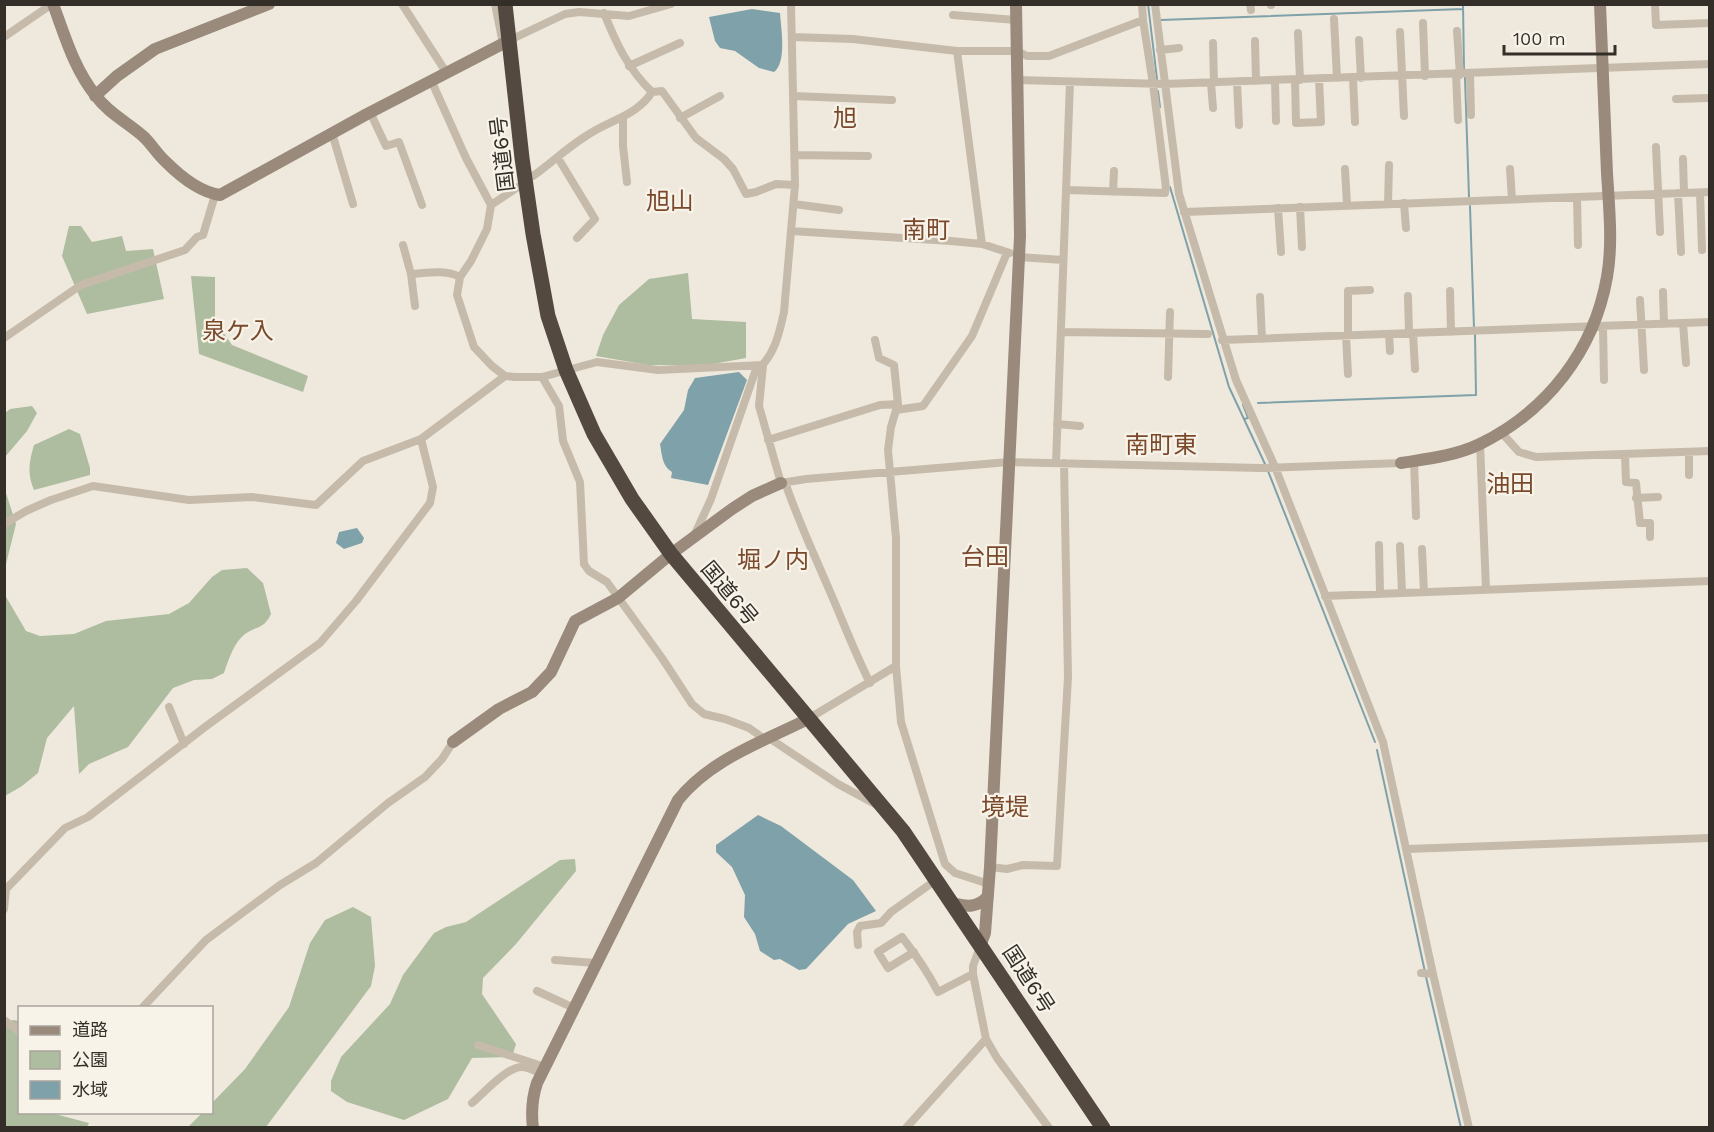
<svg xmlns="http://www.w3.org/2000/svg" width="1714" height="1132" font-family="'Work Sans','Noto Sans JP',sans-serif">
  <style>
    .green { fill: #aebc9f }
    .water { fill: #7fa1a9 }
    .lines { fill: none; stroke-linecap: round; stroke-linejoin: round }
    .stream { stroke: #7fa1a9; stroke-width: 2 }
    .street { stroke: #c6bbaa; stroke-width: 8 }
    .secondary { stroke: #998a7c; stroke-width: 12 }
    .highway { stroke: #544941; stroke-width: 15 }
    .labels { text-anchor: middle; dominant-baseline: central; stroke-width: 4.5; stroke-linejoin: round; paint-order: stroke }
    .street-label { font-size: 21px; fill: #342e29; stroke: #f7f3e9 }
    .quarter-label { font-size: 24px; fill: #7a492b; stroke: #f7f3e9 }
  </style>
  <rect width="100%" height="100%" fill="#efe9dd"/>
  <!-- green -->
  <path class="green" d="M69,226H81L92,242L122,236L126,251L153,249L164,299L87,314L62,256Z
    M688,273L692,319L746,322V358L707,365H648L596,356L603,335L619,305L649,279Z
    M191,276L215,277V320L232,345L308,376L303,392L199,354Z
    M32,406L37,413L27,431L5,457V413L10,409Z
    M69,429L80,434L90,468V475L34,490C27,474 29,462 34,445Z
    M5,490L16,524L5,568Z
    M247,568L263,583L271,614C263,630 258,625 245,634C234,642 228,661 224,673L212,679L194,680L173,688L128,747L89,764L79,774L74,706L47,738L38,773L22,786L5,796V595L26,631L40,636L74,634L106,621L169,614L189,603L212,577L222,570Z
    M575,859L576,871L516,944L483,978L482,994L516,1044L512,1057L472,1058L448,1099L404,1120L347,1102L331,1091V1081L341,1057L390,1004L403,975L434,933L446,927L466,922L560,860Z
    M353,907L371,917L375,966L371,986L266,1127H188L202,1113L212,1112V1103L245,1069L289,1007L310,943L325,920Z
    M13,1020L19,1021L20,1112L51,1113L89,1123L87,1127H5L4,1024Z"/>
  <!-- water -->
  <path class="water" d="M752,9L780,13C781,28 787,62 774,72L759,68L735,51L720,48L715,41L709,17Z
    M739,372L747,380L708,485L671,478L672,472C662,466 662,455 660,444L684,410L688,390L695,378Z
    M357,528L364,538L362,543L344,549L336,543L339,532Z
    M758,815L781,826L853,880L876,911L848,924L806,969L799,970L780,959L774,960L760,951L755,934L744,917L745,895L732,867L716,852V845Z"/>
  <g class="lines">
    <!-- stream -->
    <path class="stream" d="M1148,4L1157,79
      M1463,4L1464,70
      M1161,20L1463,9
      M1465,78L1469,197
      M1158,91L1160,107
      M1170,187L1229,387L1265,464
      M1470,206L1474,328
      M1258,403L1476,395L1475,334
      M1243,405L1248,418L1244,419
      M1268,471L1375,742
      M1377,750L1425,972
      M1426,977L1461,1128"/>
    <!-- street -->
    <path class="street" d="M402,4L446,72
      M495,4L503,44
      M1142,4L1143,20
      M1155,4L1179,194L1236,380L1275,467L1383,742L1433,974L1469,1128
      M1250,4L1251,10
      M1271,4V5
      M1655,4L1656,25L1710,23
      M604,13C616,43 628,69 652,92L662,91L696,138L724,159L733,169L746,194L756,192L776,184L795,185
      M953,15L1016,20
      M1334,19L1337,78
      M1423,23L1425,76
      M1457,31L1460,75
      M1400,32L1404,116
      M1298,33L1300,80
      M4,37L52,4
      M792,37L853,39L957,51H1017L1027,56H1049L1143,20L1153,84L1166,188L1165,193L1066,190
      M510,40L565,14L579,12L629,16L671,4
      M1359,40L1361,78
      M1255,41L1256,81
      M1213,43L1214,83
      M1160,50L1179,48
      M957,51L982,244
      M629,66L680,43
      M1470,74L1471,115
      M1456,75L1458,120
      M1353,78L1355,122
      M431,80L466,158L491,205L487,229L471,261L460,277L457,295L474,347L492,366L505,376L514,377H542L597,362L658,370L763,365
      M1017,80L1164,84L1710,64
      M1295,80L1296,123L1321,122L1319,79
      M1275,81L1276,121
      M1237,82L1239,125
      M1211,83L1213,108
      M793,96L892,100
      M1676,99L1710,98
      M370,112L386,146L399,142L422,205
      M623,118V146L627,182
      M680,118L720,96
      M332,133L353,204
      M1656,147L1660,232
      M795,155L868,156
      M558,158L595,219L577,238
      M1683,159L1684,193
      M1345,169L1347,205
      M1510,169L1512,199
      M533,176C551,163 567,148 586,136C608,120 636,117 652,92
      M1113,192L1114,171
      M1678,193L1681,252
      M1700,193L1702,250
      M1577,197L1578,245
      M1404,203L1406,228
      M794,204L839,210
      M1388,204L1389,165
      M491,205L518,187
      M1300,207L1302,247
      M1278,208L1281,252
      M1184,212L1710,192
      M791,231L951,241L982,244L1010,253
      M403,245L411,274
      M1019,257L1063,260
      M1450,291L1451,332
      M1663,292L1664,324
      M1408,296L1409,333
      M1260,297L1262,339
      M1640,300L1644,370
      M415,306L411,274C427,273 445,269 460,277
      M1683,323L1686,363
      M1603,326L1604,380
      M1061,332L1208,334
      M1413,333L1415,369
      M1389,334L1390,351
      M1348,335V291L1370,290
      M1346,336L1348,374
      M4,338L81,285L185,250L197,237L203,235L215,195
      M875,340L879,358L894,365L898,404
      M1222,340L1710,322
      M763,365L759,406L781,483L806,479L1009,462L1262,468L1401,463
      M542,377L559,406L563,441L580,482L584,564L589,571L607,582L662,658L692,704L704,714L725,719L749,728L766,740
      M1168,377L1170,312
      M1057,424L1080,426
      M1500,431L1519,452L1536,457L1710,451
      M768,440L880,405L898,404L896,410
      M1480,444L1486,589
      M1689,452V475
      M1625,454L1626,482L1636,483L1640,523H1650V537
      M1414,461L1416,516
      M1056,463L1070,82
      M785,482C798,521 815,556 831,594C844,624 855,653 870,683
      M1636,498L1658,497
      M4,524L26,511L51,500L93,486L189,500L252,497L316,505L363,461L421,439L505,376
      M694,536L711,499L755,372C774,357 779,335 784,312L795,185L791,4
      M1379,545L1380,593
      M1400,546L1402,593
      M1422,549L1424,592
      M1325,596L1710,581
      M169,707L184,744
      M808,719L896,666
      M769,738L838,784L875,804
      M1407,849L1710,838
      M990,867L1007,869L1023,865L1057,866L1068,677L1064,463
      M989,884L955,873L945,864L901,722L896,666V538L888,450L891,427L896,410L923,406L972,336L1007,253
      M4,909L6,889L65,828L88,817L205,727L320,643L356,601L430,503L433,487L421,439
      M981,944L973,966V974L986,1039L997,1058L1049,1128
      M858,945L857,932L860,926L881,923L891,912L936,880
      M914,952L888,968L878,952L902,937C916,955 928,972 938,992L973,974
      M555,960L596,963
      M1421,973L1433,974
      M537,991L574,1008
      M142,1008L206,940L280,885L316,863L388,803L425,777L442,759L453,742
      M4,1020L20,1032
      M478,1045L545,1067
      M472,1103C484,1093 507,1066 523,1067C529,1068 536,1071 542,1074
      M906,1128L986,1039"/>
    <!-- secondary -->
    <path class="secondary" d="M53,4C65,36 74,69 96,96C109,114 129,123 145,138C152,145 158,155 166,162C180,176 200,192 220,195L367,114L510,40
      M95,96L117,76L155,49L269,4
      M1401,463C1427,459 1455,456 1480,444C1547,411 1594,351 1607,277C1613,243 1609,207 1607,173C1605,117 1602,61 1600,4
      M453,742L499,709L532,692L551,672L575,621L618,598L671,554L732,509L752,496L781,483
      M952,903C967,907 978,908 988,896
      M981,944L985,933L990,867L1020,236L1016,4
      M533,1128C531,1112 532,1098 537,1083L678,800C711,759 762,742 808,719"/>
    <!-- highway -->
    <path class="highway" d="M505,4L522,158L533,234L548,316L566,370L594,434L632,499L671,554L903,831L1103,1128"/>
  </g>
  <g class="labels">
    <!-- street labels -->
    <g class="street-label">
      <text transform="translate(502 154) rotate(-97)">国道6号</text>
      <text transform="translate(730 593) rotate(50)">国道6号</text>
      <text transform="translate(1029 979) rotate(57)">国道6号</text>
    </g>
    <!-- quarter labels -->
    <g class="quarter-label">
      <text x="845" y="118">旭</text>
      <text x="670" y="201">旭山</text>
      <text x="926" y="230">南町</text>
      <text x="238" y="331">泉ケ入</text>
      <text x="1161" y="445">南町東</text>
      <text x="1510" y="484">油田</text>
      <text x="985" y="557">台田</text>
      <text x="773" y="560">堀ノ内</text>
      <text x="1005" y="807">境堤</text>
    </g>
  </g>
  <!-- border -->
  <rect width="1714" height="1132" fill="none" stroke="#342e29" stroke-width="12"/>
  <!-- legend -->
  <rect x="18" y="1006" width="195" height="108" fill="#f7f3e9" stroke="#a9a49c" stroke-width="1.5"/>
  <rect x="30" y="1026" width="30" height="9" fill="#998a7c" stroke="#a9a49c" stroke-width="1.5"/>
  <text x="72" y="1036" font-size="18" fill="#342e29">道路</text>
  <rect x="30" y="1051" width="30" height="18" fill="#aebc9f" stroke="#a9a49c" stroke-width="1.5"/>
  <text x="72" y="1066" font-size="18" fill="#342e29">公園</text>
  <rect x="30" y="1081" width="30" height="18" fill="#7fa1a9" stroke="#a9a49c" stroke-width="1.5"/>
  <text x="72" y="1096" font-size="18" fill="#342e29">水域</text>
  <!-- scale -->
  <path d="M1504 45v9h111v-9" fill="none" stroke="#342e29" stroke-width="3"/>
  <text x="1513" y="45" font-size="18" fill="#342e29" stroke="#f7f3e9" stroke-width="4.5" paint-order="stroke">100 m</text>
</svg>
